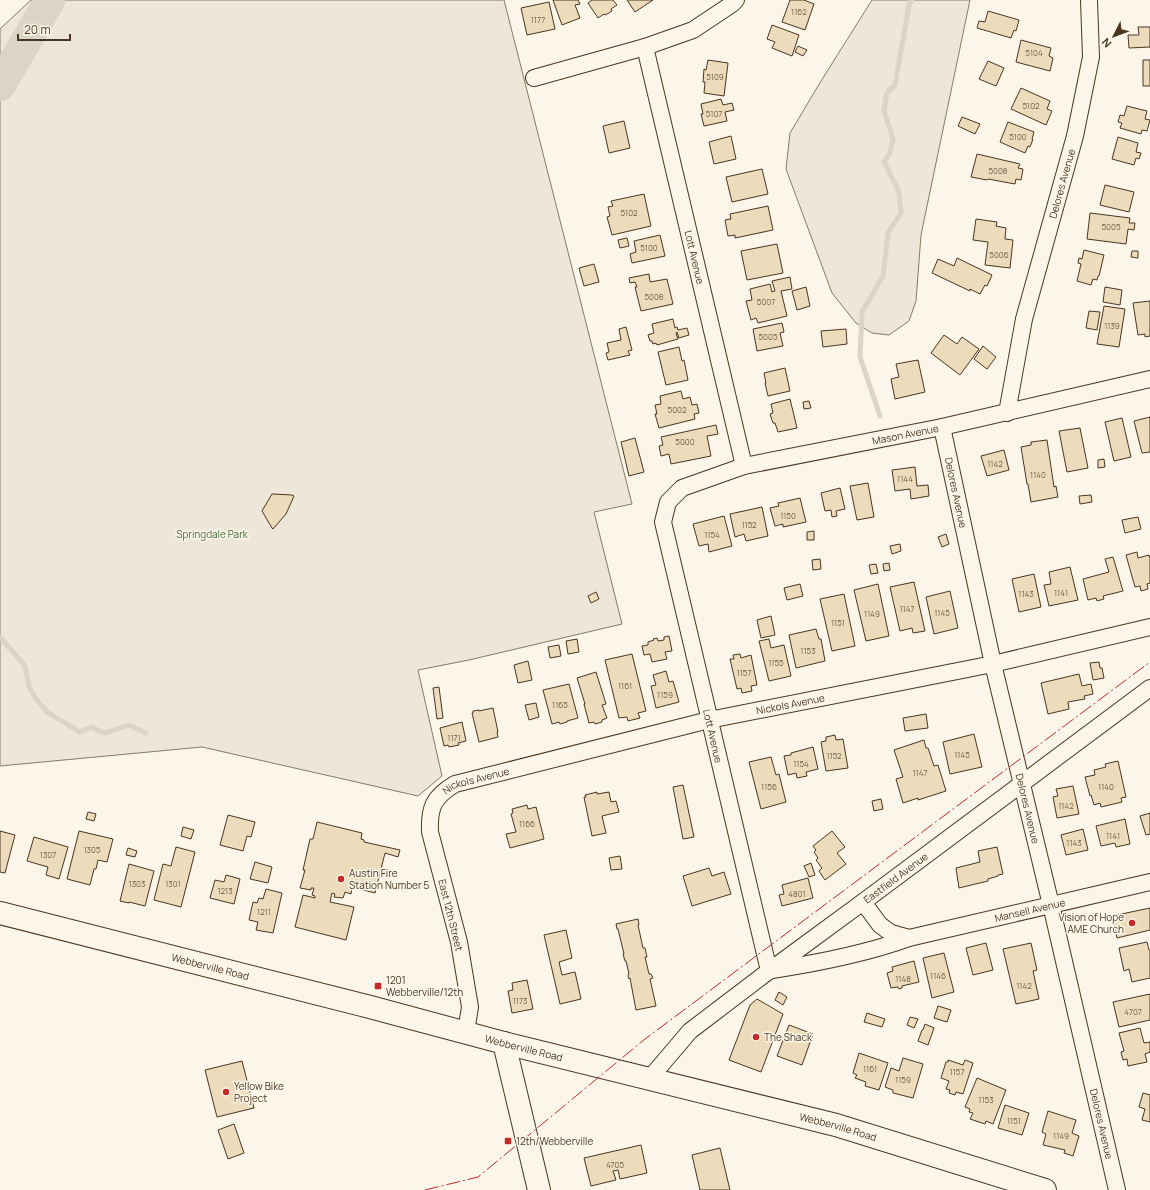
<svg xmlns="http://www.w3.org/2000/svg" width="1150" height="1190" font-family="Manrope,sans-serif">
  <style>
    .green { fill: #ede6d9; stroke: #887966 }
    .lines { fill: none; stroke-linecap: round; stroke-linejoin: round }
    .stream { stroke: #dcd4c6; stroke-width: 5 }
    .river { stroke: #dcd4c6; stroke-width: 31 }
    .building { fill: #ecdcbc; stroke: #4a3520 }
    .street-casing { stroke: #4a3520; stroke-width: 18 }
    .secondary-casing { stroke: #4a3520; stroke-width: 24 }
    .street { stroke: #fbf6e9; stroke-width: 16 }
    .secondary { stroke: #fbf6e9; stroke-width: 22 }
    .power { stroke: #c62828; stroke-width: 1; stroke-dasharray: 14 3 2 3; stroke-linecap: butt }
    .poi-dot { fill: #c62828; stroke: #fbf6e9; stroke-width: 1.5 }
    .labels { text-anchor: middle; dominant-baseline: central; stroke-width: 3; stroke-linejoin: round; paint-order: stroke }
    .number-label { font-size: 8px; fill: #725f47 }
    .street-label { font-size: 10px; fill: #4a3520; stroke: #fbf6e9 }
    .park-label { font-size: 10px; fill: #436837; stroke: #fbf6e9 }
    .poi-label { font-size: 10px; fill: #4a3520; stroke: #fbf6e9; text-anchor: start }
  </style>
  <rect width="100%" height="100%" fill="#fbf6e9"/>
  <!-- green -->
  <path class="green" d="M31,0H504L632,504L594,512L622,624L469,660L418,670L442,776L418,796L202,747L0,766V29Z
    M872,0H970L921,235L916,301L909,321L889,335L872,333L856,323L832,293L786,169L790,133L821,81Z"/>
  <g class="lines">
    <!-- stream -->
    <path class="stream" d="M880,416L860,357L862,312L883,276L888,233L901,213L899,192L884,162L890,153L893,139L884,110L887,92L895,85L909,5L912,0
      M0,637L25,666L29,687L36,699L47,712L80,732L91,727L104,733L115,730L129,725L146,733"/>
    <!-- river -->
    <path class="river" d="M0,86L50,0"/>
  </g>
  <!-- building -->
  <path class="building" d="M553,0H578L580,4L575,5L580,18L562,25Z
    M592,0H613L617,5L611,9L612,11L609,13L605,15L604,14L598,18L588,3Z
    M627,0H653L635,12Z
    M790,0H804L814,4L805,30L782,22Z
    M549,2L555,29L527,35L521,8Z
    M988,11L1019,20L1016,31L1014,30L1011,38L977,28L979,21L985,22Z
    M772,25L799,35L792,56L772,48L775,42L767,39Z
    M1138,27H1150V47L1129,48L1128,35H1139Z
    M1021,40L1051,48L1049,56L1053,58L1050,71L1016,62Z
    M798,46L807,50L803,56L795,52Z
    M708,60L728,63L724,96L704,93L705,82H703L704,69L706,70Z
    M1143,60H1150V86H1143Z
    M988,61L1004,68L996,86L979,79Z
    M1021,88L1050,101L1047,109L1052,111L1046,125L1011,109Z
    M721,99L723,105L732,103L734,110L725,112L727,121L704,126L701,114H703L701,104Z
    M1127,106L1147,111L1145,119L1150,120L1147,131L1142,130L1141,134L1120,128L1122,123L1118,122L1120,115L1124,116Z
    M962,117L980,124L975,134L958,126Z
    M624,121L630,148L609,153L603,126Z
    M1008,122L1034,132L1032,139H1033L1030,147L1028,146L1025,153L1000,142Z
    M731,136L736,159L714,164L709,142Z
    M1118,137L1138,143L1136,152L1141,153L1139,159L1136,158L1134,165L1112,159Z
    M977,154L1020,164L1018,168L1023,169L1021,180L1016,179L1015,184L988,179L987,180L971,177Z
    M762,169L768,194L732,202L726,177Z
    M1105,185L1134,192L1129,212L1100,205Z
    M644,194L651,226L612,235L607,217L610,216L608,207L613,206L611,201Z
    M768,206L773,230L735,238V235L728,236L725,220L731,219L730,214Z
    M1090,213L1130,218L1129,223H1135L1134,230L1128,229L1126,244L1087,239Z
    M976,219L997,222L996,226L1006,228L1005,239L1013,240L1010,268L985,265L988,242L973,240Z
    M660,235L665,256L632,263L630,254L636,252L634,241Z
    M627,238L629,246L620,248L618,240Z
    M777,244L783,273L747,280L741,251Z
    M1084,250L1104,255L1099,276H1098L1097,280L1093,279L1091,285L1077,281L1081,264L1078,263L1079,258L1082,259Z
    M1132,251H1138V258L1131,257Z
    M957,258L992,275L987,286L985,285L980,294L970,289V291L932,273L938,259L954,266Z
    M594,264L599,282L584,286L579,268Z
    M649,274L650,282L667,279L673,304L641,311L635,287H637L635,282L630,283L629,278Z
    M790,277L792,289L781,291L787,316L758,323L756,318L751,320L746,301L752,300L750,289L770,284L772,292L775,291L772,281Z
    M806,287L810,306L797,310L792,291Z
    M1105,287L1122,290L1120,305L1103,302Z
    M1150,301V336L1145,337V334L1138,335L1133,303Z
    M1104,306L1125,309L1119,347L1097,344Z
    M1089,311L1100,312L1097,330L1086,328Z
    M673,319L675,328L677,327L678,330L687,328L689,335L679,338L677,332L676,333L678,339L657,345L656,343L653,344L652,341H650L648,335L654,333L652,324Z
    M782,323L784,332L780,333L783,346L757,351L753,329Z
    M626,327L632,350L628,351L630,355L608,360L606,353L609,352L607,343L621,340L619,329Z
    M846,329L847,344L823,347L821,331Z
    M944,335L957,344L962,337L979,349L960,375L931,353Z
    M983,346L996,357L987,369L974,359Z
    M679,347L682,361L684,360L688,380L666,385L658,352Z
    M918,360L925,392L895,399L891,379L899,377L896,364Z
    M785,368L790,391L768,396L765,383H766L764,373Z
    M681,391L683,399L690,397L692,405L697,404L699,413L694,414L695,419L659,428L655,414H657L655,405L661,404L660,396Z
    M790,399L797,428L778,432L775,423H773L770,414L773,413L771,404Z
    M809,401L811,408L804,409L803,402Z
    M1150,417V452L1142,453L1134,421Z
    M1122,418L1131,457L1114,461L1105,422Z
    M716,425L718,434L707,436L711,456L671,464L669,454L661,456L659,446L663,445L661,437Z
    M1080,428L1088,468L1067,472L1059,431Z
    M635,438L644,472L629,476L621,442Z
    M1047,440L1054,487L1056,486L1058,497L1031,502L1028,484H1027L1021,447L1031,445V442Z
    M1004,450L1009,470L987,476L981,456Z
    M1104,459L1105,467L1098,468V460Z
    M915,467L917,486L928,485L929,496L911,499L910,489L895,491L892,470Z
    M868,483L874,517L857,520L850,486Z
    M840,488L845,509L836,511L837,516L832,517L831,510L825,511L821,493Z
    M272,494L292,495L294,496L286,514L273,529L272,528L262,511Z
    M1091,495L1092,502L1080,504L1079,496Z
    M800,498L806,522L783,527V524L775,526L770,508L779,506L778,503Z
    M762,507L768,536L746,541L744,534L735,537L730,514Z
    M724,516L732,546L709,552L708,544L699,546L693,524Z
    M1138,517L1141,529L1125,533L1122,520Z
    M814,531V540H807V532Z
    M946,534L949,544L942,547L938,537Z
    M900,544L901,551L892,554L890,546Z
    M1137,552L1138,558L1149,555L1150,558V583L1147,584L1148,589L1141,591L1140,586L1135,587L1126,555Z
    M1113,557L1123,591L1103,596L1104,599L1097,601L1096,598L1088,600L1083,579L1109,572L1105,559Z
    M820,559L821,569L813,570L812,560Z
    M889,563L890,570L884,571L883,564Z
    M876,564L878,573L871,574L869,565Z
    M1070,567L1078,600L1049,606L1044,585L1051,584L1049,572Z
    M1034,574L1041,607L1019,612L1012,579Z
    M914,582L925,631L913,633L912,628L900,631L890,587Z
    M800,584L803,596L787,600L784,588Z
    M878,584L889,636L866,641L854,590Z
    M950,591L958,628L934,634L926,597Z
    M596,592L599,599L591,603L588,596Z
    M844,594L855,646L832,651L820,599Z
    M771,616L775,635L761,638L757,620Z
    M816,629L819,639H821L825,661L796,668L789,635Z
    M669,636L672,651L665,652L667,659L652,662L650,654L644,655L642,646L648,645V642L654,640L653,639L657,638L658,641L664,640V637Z
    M577,639L579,652L568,654L566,641Z
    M769,639L771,648L784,645L791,676L769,681L759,641Z
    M559,645L561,656L550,658L548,647Z
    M632,654L646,711L638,713L640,718L628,721L627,717L619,718L605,660Z
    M740,654L741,658L751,655L757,685L751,686L752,691L742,693L741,688L737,689L730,659H734L733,655Z
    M528,661L532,680L518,683L514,665Z
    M1099,662L1100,668H1102L1104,678L1093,680L1090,663Z
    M666,671L669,682L673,681L679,702L656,708L651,686L656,685L653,675Z
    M596,672L606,704L602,705L607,718L602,720V722L595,724L594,722L589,723L584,704H585L577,678Z
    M1079,674L1082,686L1091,684L1093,694L1084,696L1085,699L1068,702L1069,709L1048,714L1041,683Z
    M569,684L578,718L567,721V722L560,724L559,722L552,724L543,690Z
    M439,687L443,718L437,719L433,688Z
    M536,703L539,717L529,720L525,705Z
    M493,708L498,732H497L498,737L479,742L472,713H473V711L479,710V711Z
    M926,714L928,728L905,731L903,718Z
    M462,722L466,741L458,743L459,745L449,747L448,745L444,746L440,728Z
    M974,734L982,767L950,774L943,742Z
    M835,735L836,740L843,739L848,768L826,771L821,742L826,741V737Z
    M924,740L926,748H928L934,766L938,765L946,791L918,800V798L903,803L896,779L903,777L894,750Z
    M813,747L818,769L806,772L807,776L797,778L796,773L788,775L784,756L791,755V753Z
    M771,757L776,775L779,774L786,802L761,809L749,762Z
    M1118,761L1126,797L1121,798L1122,802L1101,807L1100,803L1094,805L1091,795L1090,796L1085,777L1095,775L1094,770L1106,767L1105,764Z
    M683,785L694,837L683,839L673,787Z
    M1073,786L1079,814L1057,818L1053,797L1058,796L1056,789Z
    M597,792V794L609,792L611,802L616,801L619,812L602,816L606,833L592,836L584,797H586L585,795Z
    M881,799L883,809L874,811L872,801Z
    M527,805L528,809L536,807L544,839L510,848L506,834L516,832L511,814L513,813L512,809Z
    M88,812L96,814L94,821L86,819Z
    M1150,813V834L1146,835L1140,816Z
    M228,815L255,822L251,837L247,836L243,851L220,845Z
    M1125,819L1130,844L1116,847L1115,843L1101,846L1096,826Z
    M317,822L362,833L361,839L364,840V842L400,850L398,857L385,853L375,893L352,887L351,894L345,892L343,898L334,897L335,894L332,893L330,902L354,907L346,940L295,927L303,895L315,898V896L312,895L314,888H311V890L300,888L305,870H303L310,839H313Z
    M183,827L194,830L191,839L181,836Z
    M1083,829L1088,850L1066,855L1061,835Z
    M0,831L15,835L5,873L0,872Z
    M79,831L113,839L107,862L98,860L96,869H94L90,885L67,879Z
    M832,831L845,847L837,853L846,864L825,880L819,871L822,868L816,860L818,858L814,852L816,850L813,846Z
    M34,837L68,847L59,879L46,875L48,867L27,861Z
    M176,847L195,852L181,907L154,900L163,864L171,866Z
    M997,847L1003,874L998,875V876L988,879V881L959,888L956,868L980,862L978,851Z
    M128,848L137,851L135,857L126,855Z
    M620,856L622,869L611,870L609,858Z
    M255,862L272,867L268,883L250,879Z
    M811,863L815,875L809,877L804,866Z
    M129,864L154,871L145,906L129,902V903L120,901Z
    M709,868L712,876L724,872L731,894L692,906L683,876Z
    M226,875L240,879L234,904L210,898L215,880L224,882Z
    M808,878L813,898L782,906L779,895L784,894L782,885Z
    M266,889L282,893L273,933L256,930L258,922L249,920L253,902L257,903L259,898L263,899Z
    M1150,908V930L1117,938L1112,916Z
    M638,919L639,925H638L643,948H645L647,957H645L649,974H651L653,978L650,979L656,1006L636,1010L630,978L629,979L628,975L629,974L626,961H625L623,954H624L618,929H617L616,924Z
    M566,930L572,958L559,962L562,975L575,972L581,999L560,1004L544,935Z
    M1147,942L1149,950H1150V978L1132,982L1129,969L1124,971L1119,948Z
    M986,943L993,970L973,975L966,948Z
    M1031,943L1037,970L1033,971L1039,999L1016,1004L1003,949Z
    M944,953L954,992L932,998L923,958Z
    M914,961L919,982L902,986V988L899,989L898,987H897L891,988L887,973L893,971L892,967Z
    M527,980L533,1009L512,1013L508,991L513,990L512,983Z
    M779,992L787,997L783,1005L775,1000Z
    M1150,994V1020L1119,1027L1113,1002Z
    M757,999L783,1014L761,1072L729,1060L750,1005Z
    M938,1006L951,1010L947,1022L934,1018Z
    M867,1013L885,1019L882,1027L864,1022Z
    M910,1017L918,1019L914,1028L907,1025Z
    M925,1024L934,1028L928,1045L918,1041L922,1030H923Z
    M789,1025L813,1034L802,1065L777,1056Z
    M1140,1028L1144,1043L1150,1042V1052L1145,1054L1147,1062L1128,1066L1127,1059L1123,1060L1121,1052L1124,1051L1119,1033Z
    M859,1053L888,1063L879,1090L865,1086L866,1082L855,1078L857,1075L853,1073Z
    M903,1058L923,1064L913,1098L893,1093V1090L885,1087L891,1068L899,1071Z
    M948,1060L963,1065L965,1060L973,1063L963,1094L956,1092L955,1095L949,1093L950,1090L946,1089L949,1081L941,1078L946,1062H948Z
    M242,1061L254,1108L217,1117L205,1070Z
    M977,1078L1006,1090L993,1124L986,1121L985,1124L970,1119L973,1113L969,1112L970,1109L965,1107Z
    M1143,1093L1150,1095V1122L1142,1120L1145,1109L1139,1107Z
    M1005,1105L1029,1113L1022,1135L998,1128Z
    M1048,1111L1076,1120L1072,1133L1079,1136L1073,1156L1064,1153L1065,1150L1043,1145L1046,1134L1042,1132Z
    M234,1124L244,1153L228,1159L218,1130Z
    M641,1145L647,1173L620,1179L618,1170L613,1171L616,1180L591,1186L584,1158Z
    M720,1148L730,1190H700L692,1155Z"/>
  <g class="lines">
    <!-- street casing -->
    <g class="street-casing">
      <g id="street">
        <path id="s1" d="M645,47L744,466"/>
        <path d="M534,78L645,47L693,30L732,4L736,0"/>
        <path id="s2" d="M1007,413L1024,319L1075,136L1091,57L1089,0"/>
        <path id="s3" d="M942,427L993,664L1051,905L1117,1190"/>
        <path d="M863,902L880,925L891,933L909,938"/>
        <path id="s4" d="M772,970C818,963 865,954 909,938L1150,882"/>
        <path id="s5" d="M769,971L663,522L668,502L682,488L744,466L942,427L1150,379"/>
        <path id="s6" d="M466,1032L470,1007L459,942L430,832C429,808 433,797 455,784L709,720L993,664L1150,627"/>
        <path id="s7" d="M650,1078L690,1031L769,971L863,902L1150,688"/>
      </g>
    </g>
    <!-- secondary casing -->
    <g class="secondary-casing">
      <g id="secondary">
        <path id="s8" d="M0,913L370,1007L504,1043L836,1125L1045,1190"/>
        <path d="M504,1043L539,1190"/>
      </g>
    </g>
    <!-- street -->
    <use href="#street" class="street"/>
    <!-- secondary -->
    <use href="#secondary" class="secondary"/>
    <!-- power -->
    <path class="power" d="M425,1190L478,1177L645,1039L1150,662"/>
  </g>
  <!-- markers -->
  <g class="poi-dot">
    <circle cx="341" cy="879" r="4"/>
    <circle cx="1132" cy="923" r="4"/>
    <rect x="374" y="982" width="8" height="8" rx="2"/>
    <circle cx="756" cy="1037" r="4"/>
    <circle cx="226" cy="1092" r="4"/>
    <rect x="504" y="1137" width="8" height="8" rx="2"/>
  </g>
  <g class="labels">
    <!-- number labels -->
    <g class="number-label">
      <text x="799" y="11">1162</text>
      <text x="538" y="19">1177</text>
      <text x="1034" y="52">5104</text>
      <text x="715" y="76">5109</text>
      <text x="1031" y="105">5102</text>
      <text x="714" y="113">5107</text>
      <text x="1018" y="136">5100</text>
      <text x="998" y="170">5008</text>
      <text x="629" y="212">5102</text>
      <text x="1111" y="226">5005</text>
      <text x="649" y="247">5100</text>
      <text x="999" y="254">5006</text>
      <text x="654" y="296">5008</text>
      <text x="766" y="301">5007</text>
      <text x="1112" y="325">1139</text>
      <text x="768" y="336">5005</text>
      <text x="677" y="409">5002</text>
      <text x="685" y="441">5000</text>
      <text x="995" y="463">1142</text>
      <text x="1038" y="474">1140</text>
      <text x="905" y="478">1144</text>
      <text x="788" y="515">1150</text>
      <text x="749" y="524">1152</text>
      <text x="712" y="534">1154</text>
      <text x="1061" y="592">1141</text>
      <text x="1026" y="593">1143</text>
      <text x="907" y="608">1147</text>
      <text x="942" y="612">1145</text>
      <text x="872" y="613">1149</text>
      <text x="838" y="622">1151</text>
      <text x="808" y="650">1153</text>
      <text x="776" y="662">1155</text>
      <text x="744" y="672">1157</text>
      <text x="625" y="685">1161</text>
      <text x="665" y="694">1159</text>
      <text x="560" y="704">1165</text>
      <text x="454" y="737">1171</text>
      <text x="962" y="754">1145</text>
      <text x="834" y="755">1152</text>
      <text x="801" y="763">1154</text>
      <text x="920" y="772">1147</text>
      <text x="769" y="786">1156</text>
      <text x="1106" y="786">1140</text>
      <text x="1066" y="805">1142</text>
      <text x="527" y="823">1166</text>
      <text x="1113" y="835">1141</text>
      <text x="1074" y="842">1143</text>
      <text x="92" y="849">1305</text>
      <text x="48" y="854">1307</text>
      <text x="137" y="883">1303</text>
      <text x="173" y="883">1301</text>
      <text x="225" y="890">1213</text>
      <text x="797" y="893">4801</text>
      <text x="264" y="911">1211</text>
      <text x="938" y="975">1146</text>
      <text x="903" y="978">1148</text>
      <text x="1024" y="985">1142</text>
      <text x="520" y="1000">1173</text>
      <text x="1133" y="1011">4707</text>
      <text x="870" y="1068">1161</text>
      <text x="957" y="1071">1157</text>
      <text x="903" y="1079">1159</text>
      <text x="986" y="1099">1153</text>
      <text x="1014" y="1120">1151</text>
      <text x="1061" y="1135">1149</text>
      <text x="615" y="1164">4705</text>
    </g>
    <!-- street labels -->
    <g class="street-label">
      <text stroke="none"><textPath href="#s2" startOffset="236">Delores Avenue</textPath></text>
      <text stroke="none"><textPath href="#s1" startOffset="216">Lott Avenue</textPath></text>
      <text stroke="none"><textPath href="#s5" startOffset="732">Mason Avenue</textPath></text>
      <text stroke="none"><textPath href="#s3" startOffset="67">Delores Avenue</textPath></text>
      <text stroke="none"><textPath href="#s6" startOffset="608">Nickols Avenue</textPath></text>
      <text transform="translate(713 736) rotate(77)">Lott Avenue</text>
      <text stroke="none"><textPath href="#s6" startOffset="284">Nickols Avenue</textPath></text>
      <text stroke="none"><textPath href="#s3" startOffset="391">Delores Avenue</textPath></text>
      <text stroke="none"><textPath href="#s7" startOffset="318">Eastfield Avenue</textPath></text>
      <text stroke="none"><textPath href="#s4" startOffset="265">Mansell Avenue</textPath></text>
      <text transform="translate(451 915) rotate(76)">East 12th Street</text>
      <text stroke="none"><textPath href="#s8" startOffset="217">Webberville Road</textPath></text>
      <text stroke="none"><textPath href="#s8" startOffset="541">Webberville Road</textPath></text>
      <text stroke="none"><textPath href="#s3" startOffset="715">Delores Avenue</textPath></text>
      <text stroke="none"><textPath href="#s8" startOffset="865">Webberville Road</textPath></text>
    </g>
    <!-- park labels -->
    <g class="park-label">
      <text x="212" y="534">Springdale Park</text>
    </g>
    <!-- poi labels -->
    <g class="poi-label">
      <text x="349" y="873">Austin Fire<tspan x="349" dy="12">Station Number 5</tspan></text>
      <text x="1124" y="917" text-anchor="end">Vision of Hope<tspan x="1124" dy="12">AME Church</tspan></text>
      <text x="386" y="980">1201<tspan x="386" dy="12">Webberville/12th</tspan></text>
      <text x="764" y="1037">The Shack</text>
      <text x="234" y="1086">Yellow Bike<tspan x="234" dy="12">Project</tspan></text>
      <text x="516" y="1141">12th/Webberville</text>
    </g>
  </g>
  <!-- north arrow -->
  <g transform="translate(1114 36) rotate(228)" stroke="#fbf6e9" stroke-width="3" paint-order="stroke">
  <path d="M0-3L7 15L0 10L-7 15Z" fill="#4a3520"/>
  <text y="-6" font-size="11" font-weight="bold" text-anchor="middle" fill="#4a3520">N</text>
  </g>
  <!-- scale -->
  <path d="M18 34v6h52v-6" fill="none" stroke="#4a3520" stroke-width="2"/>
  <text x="24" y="34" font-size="12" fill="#4a3520" stroke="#fbf6e9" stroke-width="3" paint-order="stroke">20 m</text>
</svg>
